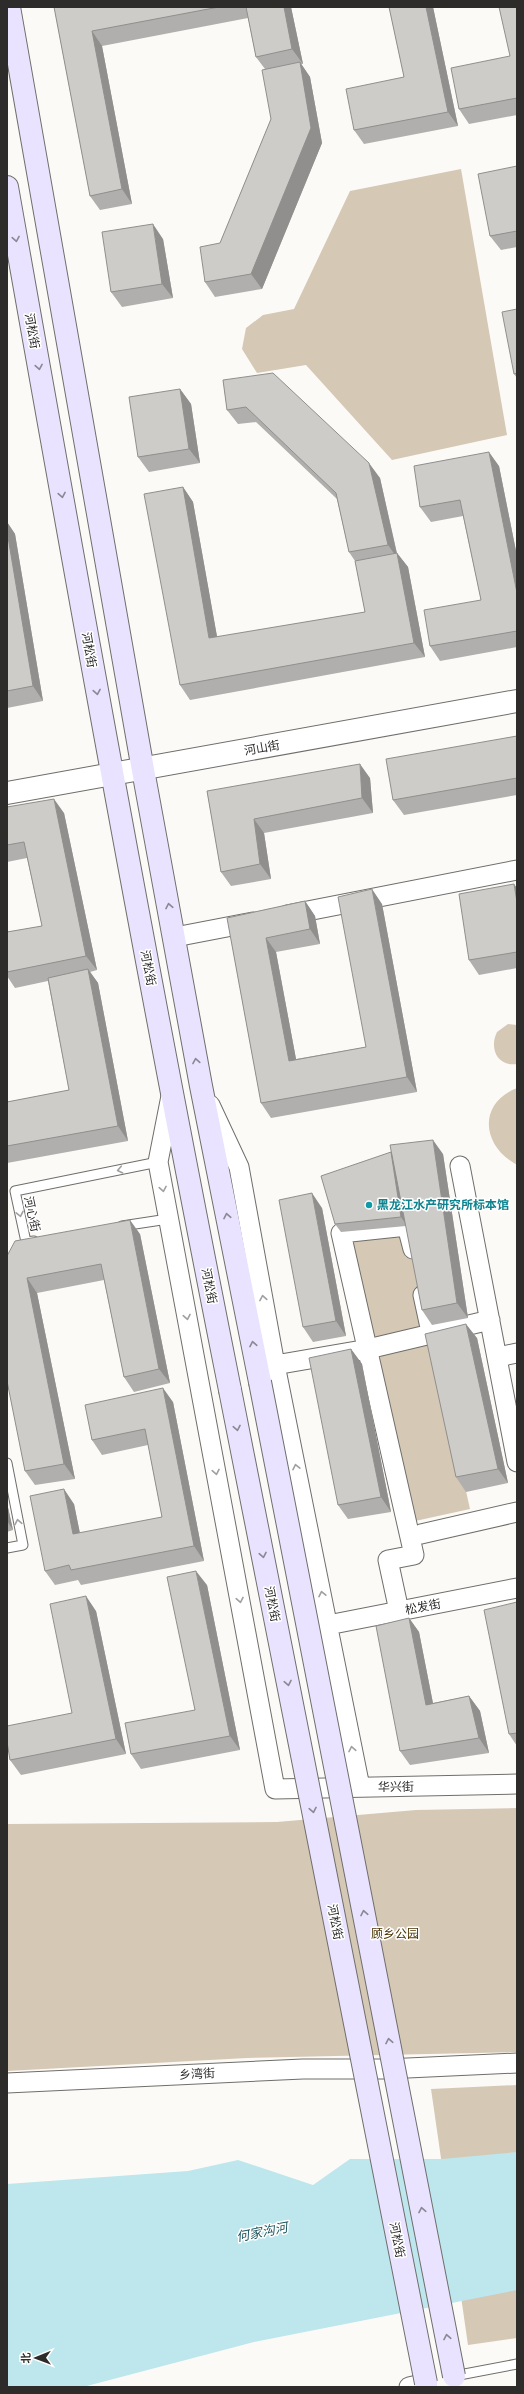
<svg xmlns="http://www.w3.org/2000/svg" width="524" height="2394" font-family="'Fira Sans Condensed','Noto Sans SC',sans-serif">
  <style>
    .green { fill: #d5c8b5 }
    .water { fill: #bde6ed }
    .lines { fill: none; stroke-linecap: round; stroke-linejoin: round }
    .service-casing { stroke: #6f6e6b; stroke-width: 11 }
    .minor-casing { stroke: #6f6e6b; stroke-width: 21 }
    .tertiary-casing { stroke: #6f6e6b; stroke-width: 24 }
    .secondary-casing { stroke: #6f6e6b; stroke-width: 24 }
    .service { stroke: #fff; stroke-width: 9 }
    .minor { stroke: #fff; stroke-width: 19 }
    .tertiary { stroke: #fff; stroke-width: 22 }
    .secondary { stroke: #e9e3ff; stroke-width: 22 }
    .secondary-bridge-casing { stroke: #6f6e6b; stroke-width: 24; stroke-linecap: butt }
    .secondary-bridge { stroke: #e9e3ff; stroke-width: 22 }
    .wall { fill: #b1afad }
    .shaded-wall { fill: #908f8d }
    .building { fill: #ceccc9; stroke: #908f8d }
    .oneway { stroke: #8b8895 }
    .oneway2 { stroke: #a0a0a0 }
    .culture-dot { fill: #0f9aa8; stroke: #fff; stroke-width: 1.5 }
    .labels { text-anchor: middle; dominant-baseline: central; stroke-width: 3; stroke-linejoin: round; paint-order: stroke }
    .street-label { font-size: 12px; fill: #2d2c2b; stroke: #fff }
    .culture-label { font-size: 12px; font-weight: bold; fill: #0d838f; stroke: #fff; text-anchor: start }
    .park-label { font-size: 12px; fill: #4c3300; stroke: #fff }
    .water-label { font-size: 13px; font-style: italic; fill: #1a525a; stroke: #fff }
  </style>
  <rect width="100%" height="100%" fill="#fcfaf7"/>
  <!-- green -->
  <path class="green" d="M461,169L507,435L392,460L306,365L257,373L242,349L246,328L263,315L294,309L350,191Z
    M508,1024L517,1025V1064C497,1067 489,1048 497,1032Z
    M517,1088V1165C482,1146 477,1104 517,1088Z
    M407,1226L470,1509L406,1523L341,1232Z
    M517,1808V2052L247,2058L7,2071V1824L277,1822L416,1810Z
    M517,2085V2338L468,2345L431,2089Z"/>
  <!-- water -->
  <path class="water" d="M517,2152V2290L254,2342L83,2387H7V2184L188,2171L238,2160L313,2185L350,2159H442Z"/>
  <g class="lines">
    <!-- service casing -->
    <g class="service-casing">
      <path id="service" d="M122,1226L168,1219
        M34,1241L26,1242L15,1191L158,1162
        M7,1463L23,1545L7,1548
        M454,2376L517,2364"/>
    </g>
    <!-- minor casing -->
    <g class="minor-casing">
      <path id="minor" d="M287,915L517,870
        M175,937L253,922
        M171,1096L158,1162L275,1789L517,1784
        M210,1105L239,1167L275,1365L360,1787
        M460,1166L517,1462
        M423,1295L431,1332
        M498,1357L517,1353
        M275,1365L368,1349L490,1320
        M421,1534L517,1512
        M399,1611L388,1560L414,1555L341,1233L407,1226L413,1249
        M328,1625L517,1588
        M7,2083L303,2069H386L517,2063
        M409,2387L426,2383"/>
    </g>
    <!-- tertiary casing -->
    <g class="tertiary-casing">
      <path id="tertiary" d="M7,793L517,701"/>
    </g>
    <!-- secondary casing -->
    <g class="secondary-casing">
      <path id="secondary" d="M9,7L143,770L201,1086L260,1382
        M7,187C78,589 150,990 230,1390"/>
    </g>
    <!-- service -->
    <use href="#service" class="service"/>
    <!-- minor -->
    <use href="#minor" class="minor"/>
    <!-- tertiary -->
    <use href="#tertiary" class="tertiary"/>
    <!-- secondary -->
    <use href="#secondary" class="secondary"/>
    <!-- secondary-bridge casing -->
    <g class="secondary-bridge-casing">
      <path id="secondary-bridge" d="M260,1382L454,2376
        M230,1390L426,2383"/>
    </g>
    <!-- secondary-bridge -->
    <use href="#secondary-bridge" class="secondary-bridge"/>
  </g>
  <!-- wall -->
  <path class="wall" d="M54,7H291L303,64H301L310,77L322,143L262,289L215,297L205,282L220,243L271,119L265,69L256,57L248,18L102,46L132,204L100,210L90,196Z
    M389,7H433L458,126L364,144L354,130L404,77Z
    M517,7V115L469,124L459,109L510,56Z
    M517,166V247L501,250L490,236Z
    M163,239L173,298L122,307L111,292Z
    M517,309V378L514,374Z
    M223,380L380,478L397,553L408,567L425,657L190,700L180,685L183,487L193,502L217,637L365,612L355,561L349,552L337,499L256,422L238,424L227,410Z
    M180,389L191,404L200,463L149,472L138,457Z
    M499,466L517,556V647L440,661L430,646L481,600L463,516L431,522L420,507Z
    M7,522L15,534L43,701L7,708Z
    M517,736V795L404,815L393,800Z
    M370,778L373,813L264,833L271,879L231,886L221,872L207,791Z
    M7,807L64,813L97,970L90,972L98,983L128,1141L7,1163V1102L69,1090L48,981L15,988L7,976V932L42,926L27,858L7,862Z
    M517,888V968L479,975L469,960Z
    M305,901L315,916L320,944L276,952L296,1059L366,1047L382,904L417,1092L271,1118L261,1103L227,918Z
    M392,1153L443,1154L468,1318L432,1325L422,1310L406,1226L341,1232L335,1224Z
    M322,1208L346,1336L313,1342L303,1327Z
    M140,1234L170,1383L134,1392L124,1377L104,1280L37,1293L75,1479L35,1485L25,1471L7,1256Z
    M477,1338L508,1483L466,1492L456,1477Z
    M351,1349L362,1364L391,1512L348,1519L338,1505Z
    M173,1402L204,1561L81,1585L78,1580L55,1585L45,1571L74,1504L80,1533L162,1517L148,1445L102,1455L92,1440Z
    M7,1503L13,1530L7,1532Z
    M207,1585L240,1750L141,1769L131,1754L195,1710Z
    M517,1602V1746L509,1734Z
    M96,1611L126,1754L21,1775L10,1760L72,1713Z
    M409,1618L419,1632L433,1703L469,1696L480,1711L489,1753L410,1765L400,1751Z"/>
  <!-- shaded-wall -->
  <path class="shaded-wall" d="M284,7H291L303,64L292,49Z
    M426,7H433L458,126L448,112Z
    M92,31L102,46L132,204L122,189Z
    M300,62L310,77L322,143L262,289L251,274Z
    M153,224L163,239L173,298L162,284Z
    M180,389L191,404L200,463L189,449Z
    M489,452L499,466L517,556V593Z
    M369,463L380,478L398,559L388,545Z
    M183,487L193,502L220,653L209,638Z
    M7,522L15,534L43,701L33,686L7,531Z
    M397,553L408,567L425,657L414,643Z
    M360,764L370,778L373,813L362,798Z
    M54,799L64,813L97,970L86,956Z
    M254,819L264,833L271,879L260,864Z
    M514,884L517,888V902Z
    M372,889L382,904L417,1092L407,1077Z
    M305,901L315,916L320,944L310,929Z
    M266,938L276,952L299,1075L289,1061Z
    M88,969L98,983L128,1141L118,1126Z
    M433,1140L443,1154L468,1318L457,1303Z
    M391,1152L397,1160L407,1226L401,1217Z
    M312,1193L322,1208L346,1336L336,1321Z
    M130,1220L140,1234L170,1383L159,1369Z
    M27,1278L37,1293L75,1479L64,1464Z
    M466,1324L477,1338L508,1483L498,1469Z
    M351,1349L362,1364L391,1512L381,1497Z
    M163,1388L173,1402L204,1561L194,1546Z
    M64,1489L74,1504L83,1549L73,1534Z
    M7,1503L13,1530L7,1521Z
    M196,1571L207,1585L240,1750L230,1736Z
    M86,1596L96,1611L126,1754L116,1739Z
    M409,1618L419,1632L436,1719L426,1705Z
    M469,1696L480,1711L489,1753L479,1738Z"/>
  <!-- building -->
  <path class="building" d="M54,7H219L92,31L122,189L90,196Z
    M246,7H284L292,49L256,57Z
    M389,7H426L448,112L354,130L346,89L404,77Z
    M499,7H517V98L459,109L451,68L510,56Z
    M300,62L311,128L251,274L205,282L200,247L220,243L271,119L262,70Z
    M517,166V231L490,236L478,174Z
    M153,224L162,284L111,292L102,232Z
    M517,309V373L514,374L502,312Z
    M273,373L369,463L388,545L349,552L336,493L246,407L227,410L223,380Z
    M180,389L189,449L138,457L129,397Z
    M489,452L517,593V631L430,646L424,610L481,600L460,500L420,507L414,466Z
    M183,487L209,638L365,612L355,561L397,553L414,643L180,685L144,494Z
    M7,531L33,686L7,691Z
    M517,736V778L393,800L386,759Z
    M360,764L362,798L254,819L260,864L221,872L207,791Z
    M54,799L86,956L7,972V932L42,926L24,842L7,845V807Z
    M514,884L517,902V952L469,960L459,894Z
    M372,889L407,1077L261,1103L227,918L305,901L310,929L266,938L289,1061L366,1047L338,897Z
    M88,969L118,1126L7,1146V1102L69,1090L48,978Z
    M433,1140L457,1303L422,1310L390,1145Z
    M391,1152L401,1217L335,1224L321,1176Z
    M312,1193L336,1321L303,1327L279,1200Z
    M130,1220L159,1369L124,1377L101,1264L27,1278L64,1464L25,1471L7,1381V1256L15,1241Z
    M466,1324L498,1469L456,1477L425,1334Z
    M351,1349L381,1497L338,1505L309,1358Z
    M163,1388L194,1546L71,1570L69,1565L45,1571L30,1496L64,1489L73,1534L162,1517L145,1429L92,1440L85,1405Z
    M196,1571L230,1736L131,1754L125,1723L195,1710L167,1577Z
    M86,1596L116,1739L10,1760L7,1742V1726L72,1713L50,1604Z
    M517,1602V1733L509,1734L484,1610Z
    M409,1618L426,1705L469,1696L479,1738L400,1751L376,1626Z"/>
  <!-- one-way arrows -->
  <defs><path id="oneway-chevron" d="M-2-3.5L2.5 0L-2 3.5" fill="none" stroke-width="1.6" stroke-linecap="round" stroke-linejoin="round"/></defs>
  <g class="oneway">
    <use href="#oneway-chevron" transform="translate(16 239) rotate(80)"/>
    <use href="#oneway-chevron" transform="translate(39 367) rotate(80)"/>
    <use href="#oneway-chevron" transform="translate(62 495) rotate(80)"/>
    <use href="#oneway-chevron" transform="translate(97 692) rotate(80)"/>
    <use href="#oneway-chevron" transform="translate(169 906) rotate(-101)"/>
    <use href="#oneway-chevron" transform="translate(196 1061) rotate(-100)"/>
    <use href="#oneway-chevron" transform="translate(227 1216) rotate(-101)"/>
    <use href="#oneway-chevron" transform="translate(253 1344) rotate(-101)"/>
    <use href="#oneway-chevron" transform="translate(237 1428) rotate(79)"/>
    <use href="#oneway-chevron" transform="translate(263 1555) rotate(79)"/>
    <use href="#oneway-chevron" transform="translate(288 1683) rotate(79)"/>
    <use href="#oneway-chevron" transform="translate(313 1810) rotate(79)"/>
    <use href="#oneway-chevron" transform="translate(364 1913) rotate(-101)"/>
    <use href="#oneway-chevron" transform="translate(389 2041) rotate(-101)"/>
    <use href="#oneway-chevron" transform="translate(422 2210) rotate(-101)"/>
    <use href="#oneway-chevron" transform="translate(447 2337) rotate(-101)"/>
  </g>
  <g class="oneway2">
    <use href="#oneway-chevron" transform="translate(120 1170) rotate(168)"/>
    <use href="#oneway-chevron" transform="translate(163 1189) rotate(80)"/>
    <use href="#oneway-chevron" transform="translate(20 1214) rotate(78)"/>
    <use href="#oneway-chevron" transform="translate(263 1298) rotate(-100)"/>
    <use href="#oneway-chevron" transform="translate(187 1317) rotate(79)"/>
    <use href="#oneway-chevron" transform="translate(296 1467) rotate(-102)"/>
    <use href="#oneway-chevron" transform="translate(216 1472) rotate(79)"/>
    <use href="#oneway-chevron" transform="translate(18 1522) rotate(-101)"/>
    <use href="#oneway-chevron" transform="translate(322 1594) rotate(-102)"/>
    <use href="#oneway-chevron" transform="translate(240 1600) rotate(79)"/>
    <use href="#oneway-chevron" transform="translate(352 1749) rotate(-101)"/>
  </g>
  <!-- markers -->
  <circle class="culture-dot" cx="369" cy="1205" r="4"/>
  <g class="labels">
    <!-- street labels -->
    <g class="street-label">
      <text transform="translate(32 331) rotate(80)">河松街</text>
      <text transform="translate(89 650) rotate(80)">河松街</text>
      <text transform="translate(262 748) rotate(-10)">河山街</text>
      <text transform="translate(148 968) rotate(79)">河松街</text>
      <text transform="translate(32 1214) rotate(78)">河心街</text>
      <text transform="translate(209 1286) rotate(79)">河松街</text>
      <text transform="translate(272 1604) rotate(79)">河松街</text>
      <text transform="translate(423 1607) rotate(-11)">松发街</text>
      <text transform="translate(396 1787) rotate(-1)">华兴街</text>
      <text transform="translate(335 1922) rotate(79)">河松街</text>
      <text transform="translate(197 2074) rotate(-3)">乡湾街</text>
      <text transform="translate(397 2240) rotate(79)">河松街</text>
    </g>
    <!-- culture labels -->
    <g class="culture-label">
      <text x="377" y="1205">黑龙江水产研究所标本馆</text>
    </g>
    <!-- park labels -->
    <g class="park-label">
      <text x="395" y="1934">顾乡公园</text>
    </g>
    <!-- water labels -->
    <g class="water-label">
      <text transform="translate(262 2232) rotate(-11)">何家沟河</text>
    </g>
  </g>
  <!-- border -->
  <rect width="524" height="2394" fill="none" stroke="#2d2c2b" stroke-width="16"/>
  <!-- north arrow -->
  <g transform="translate(36 2358) rotate(269)" stroke="#ffffff" stroke-width="3" paint-order="stroke">
  <path d="M0-3L7 15L0 10L-7 15Z" fill="#2d2c2b"/>
  <text y="-6" font-size="11" font-weight="bold" text-anchor="middle" fill="#2d2c2b">北</text>
  </g>
</svg>
